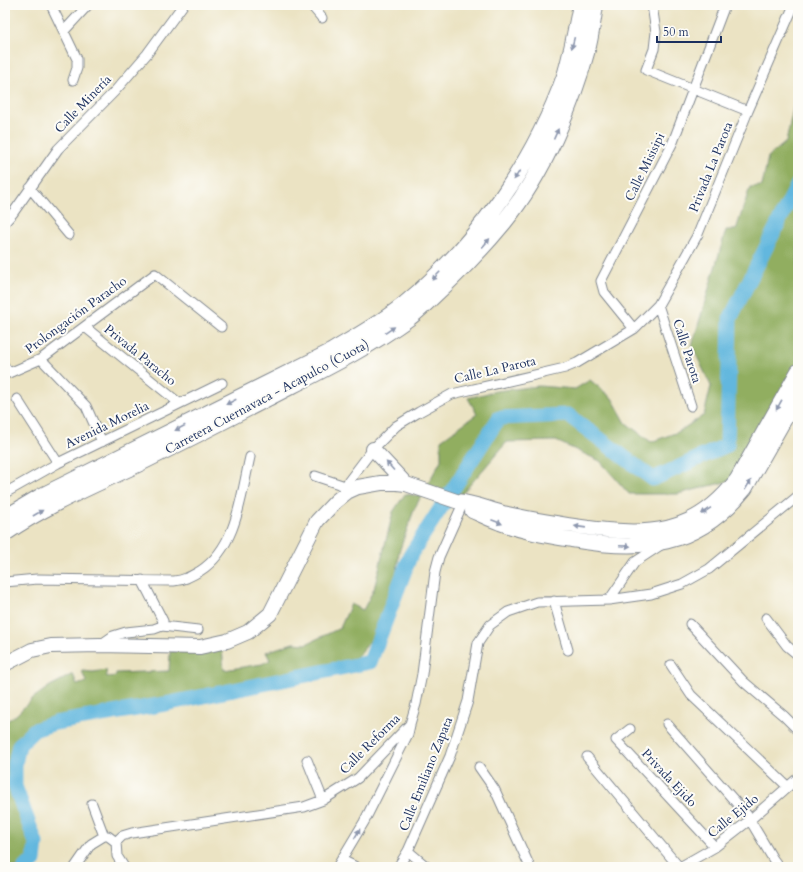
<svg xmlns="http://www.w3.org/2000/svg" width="803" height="872" font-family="Cardo,serif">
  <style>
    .forest { fill: #91ae61; stroke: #566e60 }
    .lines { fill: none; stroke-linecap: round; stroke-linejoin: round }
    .river { stroke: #62b7de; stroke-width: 15 }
    .street-casing { stroke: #838990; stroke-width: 11 }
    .primary-casing { stroke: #838990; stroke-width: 16 }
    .highway-casing { stroke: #838990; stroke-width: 18 }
    .street { stroke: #fff; stroke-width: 9 }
    .primary { stroke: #fff; stroke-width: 14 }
    .highway { stroke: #fff; stroke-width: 16 }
    .oneway { fill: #8d97ae }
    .labels { text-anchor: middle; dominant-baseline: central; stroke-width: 4; stroke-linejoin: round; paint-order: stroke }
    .street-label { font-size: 13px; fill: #1b2f5e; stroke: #fdfcf7 }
  </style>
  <rect width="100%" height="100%" fill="#fdfcf7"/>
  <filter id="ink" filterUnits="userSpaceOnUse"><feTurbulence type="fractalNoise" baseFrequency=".025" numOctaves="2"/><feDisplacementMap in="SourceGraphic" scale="8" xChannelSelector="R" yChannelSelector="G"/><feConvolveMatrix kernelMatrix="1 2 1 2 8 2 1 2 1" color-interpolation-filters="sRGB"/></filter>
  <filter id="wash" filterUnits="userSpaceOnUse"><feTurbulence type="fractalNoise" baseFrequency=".012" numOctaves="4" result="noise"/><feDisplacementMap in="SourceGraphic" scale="16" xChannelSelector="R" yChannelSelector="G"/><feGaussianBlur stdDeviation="0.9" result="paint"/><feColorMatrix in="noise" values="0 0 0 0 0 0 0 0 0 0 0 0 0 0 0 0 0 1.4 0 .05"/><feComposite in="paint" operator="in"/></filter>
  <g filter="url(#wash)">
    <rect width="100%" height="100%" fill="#ebe3c3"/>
    <!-- forest -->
    <path class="forest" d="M798,85V371L737,479L678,494H629L600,461L556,441L507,442L456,501L421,496L414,510L399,552L395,593L378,632L352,663L320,677L176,696L134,705L61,717L43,725L29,736L21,745L14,758L13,773L17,794L26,815L34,840V863L31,867H5V722L16,715L33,698L50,686L73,674L77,685L86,682L82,671L93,672L106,670L107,677L116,676V673L169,671L170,651L222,649L224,670L262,664L270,660L266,652L293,643L306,644L340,628L351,604L363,610L374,589L393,512L405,494L421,496L441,460V440L477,414L468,398L496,391L539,386L575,389L590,380L612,398L626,423L651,442L678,432L704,415L711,386L692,346L726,230H736L750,187L762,186L768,157L786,142Z"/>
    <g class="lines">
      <!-- river -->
      <path class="river" d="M25,867L34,861L36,843L15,786V764L19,745L34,730L55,723L165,704L370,662L411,554L499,418L568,415L653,479L727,445L730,319L798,184"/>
    </g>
  </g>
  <g filter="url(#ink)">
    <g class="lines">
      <!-- street casing -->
      <g class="street-casing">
        <path id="street" d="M51,5L77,59V68L73,80
          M311,5L322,18
          M652,5L656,32L654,49L646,70L748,111
          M64,31L88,5
          M30,188L69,235
          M5,222L13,213L58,149L115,91L147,54L183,5
          M658,305L691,406
          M85,327L179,403
          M634,329L604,292L601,281L673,142L725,5
          M41,359L86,406L102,442
          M5,367L9,373L41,359L155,274L221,327
          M17,399L58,463
          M315,476L348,487
          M347,492L348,482L373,449L396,426L419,412L452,394L565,368L577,363L634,329L658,305L698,234L748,111L794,5
          M5,493L58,463L222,383
          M142,580L163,621L162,626
          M5,582L37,579L174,581C185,580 191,576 200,571C237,547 241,496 250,457
          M609,600L635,562L661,545
          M554,601L568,650
          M766,618L787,646L798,655
          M690,624L744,682L784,716L798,730
          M100,645L113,636L126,632L154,629L162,626L198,630
          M671,665L691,695L788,787
          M667,724L747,815L773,859L779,867
          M630,729L616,740L715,847
          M587,757L679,867
          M307,760L323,800
          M479,767L495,790L530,867
          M92,804L104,836
          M116,842L122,836L132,833L304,807L323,800L358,778L410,724L416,704L422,674L435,572L439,557L464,501
          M116,842L117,856L124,867
          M408,851L427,867
          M342,860L356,867
          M75,867L91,844L104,836H108L116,842
          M337,867L364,822L408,734L410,725
          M398,867L408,851L450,756L468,701L478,643L490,625L508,612L537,602L609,600L651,594L682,584L709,569L798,496
          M680,867L715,847L751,819L798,778"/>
      </g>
      <!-- primary casing -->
      <g class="primary-casing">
        <path id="primary" d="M373,449L406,484
          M472,511C481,515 491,520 500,523C523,532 548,536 572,540C642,552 697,549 745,489L798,396
          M5,664L32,650L51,646L100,645L200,647L227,641L248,632L270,614L317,521L336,501L347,492L358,487L381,483H397L406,484L456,501C472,502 488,509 503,513C529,519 555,523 581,527C647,536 694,536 737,479L798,371"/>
      </g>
      <!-- highway casing -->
      <g class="highway-casing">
        <path id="highway" d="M5,518L40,497L331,352C356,337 382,323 405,304C476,245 534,163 565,76C572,53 576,29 581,5
          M5,533C47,504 96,484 142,462C192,437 241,412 291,386C332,365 373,344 410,317C423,307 435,294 447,283C467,264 486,244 504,222C543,174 572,106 588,46C591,33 593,19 595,5"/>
      </g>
      <!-- street -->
      <use href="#street" class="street"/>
      <!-- primary -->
      <use href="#primary" class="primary"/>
      <!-- highway -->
      <use href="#highway" class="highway"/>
    </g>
    <!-- one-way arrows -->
    <defs><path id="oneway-solid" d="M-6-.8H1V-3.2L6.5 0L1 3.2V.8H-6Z"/></defs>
    <g class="oneway">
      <use href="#oneway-solid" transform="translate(573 43) rotate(104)"/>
      <use href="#oneway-solid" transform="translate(556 134) rotate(-66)"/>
      <use href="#oneway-solid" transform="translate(517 175) rotate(122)"/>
      <use href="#oneway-solid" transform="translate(486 243) rotate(-49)"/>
      <use href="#oneway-solid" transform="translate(436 276) rotate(134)"/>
      <use href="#oneway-solid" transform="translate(390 330) rotate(-34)"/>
      <use href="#oneway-solid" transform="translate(231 402) rotate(153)"/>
      <use href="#oneway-solid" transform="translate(779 405) rotate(119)"/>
      <use href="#oneway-solid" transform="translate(180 428) rotate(153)"/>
      <use href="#oneway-solid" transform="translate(390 466) rotate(-132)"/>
      <use href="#oneway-solid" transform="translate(748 485) rotate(-59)"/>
      <use href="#oneway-solid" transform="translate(706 511) rotate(146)"/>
      <use href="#oneway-solid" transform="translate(38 513) rotate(-30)"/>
      <use href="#oneway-solid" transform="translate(497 522) rotate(21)"/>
      <use href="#oneway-solid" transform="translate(580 527) rotate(-172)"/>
      <use href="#oneway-solid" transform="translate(625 546) rotate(3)"/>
      <use href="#oneway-solid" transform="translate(357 834) rotate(-60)"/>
    </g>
  </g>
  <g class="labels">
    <!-- street labels -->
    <g class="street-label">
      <text transform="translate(83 104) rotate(-46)">Calle Minería</text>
      <text transform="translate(645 167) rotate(-64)">Calle Misisipi</text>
      <text transform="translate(711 167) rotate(-68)">Privada La Parota</text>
      <text transform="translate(76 315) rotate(-36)">Prolongación Paracho</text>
      <text transform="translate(687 351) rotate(72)">Calle Parota</text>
      <text transform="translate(140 355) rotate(39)">Privada Paracho</text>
      <text transform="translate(495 370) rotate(-13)">Calle La Parota</text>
      <text transform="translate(267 397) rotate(-28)">Carretera Cuernavaca - Acapulco (Cuota)</text>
      <text transform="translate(107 425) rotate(-26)">Avenida Morelia</text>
      <text transform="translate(370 744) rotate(-45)">Calle Reforma</text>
      <text transform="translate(426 774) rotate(-68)">Calle Emiliano Zapata</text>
      <text transform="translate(669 778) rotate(47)">Privada Ejido</text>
      <text transform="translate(733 816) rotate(-39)">Calle Ejido</text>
    </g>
  </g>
  <!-- margin -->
  <rect width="803" height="872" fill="none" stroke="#fdfcf7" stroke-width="20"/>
  <!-- scale -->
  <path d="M657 36v6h64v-6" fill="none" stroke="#1b2f5e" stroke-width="2"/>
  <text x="663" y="36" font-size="12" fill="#1b2f5e" stroke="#fdfcf7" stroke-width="3" paint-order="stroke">50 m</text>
</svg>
